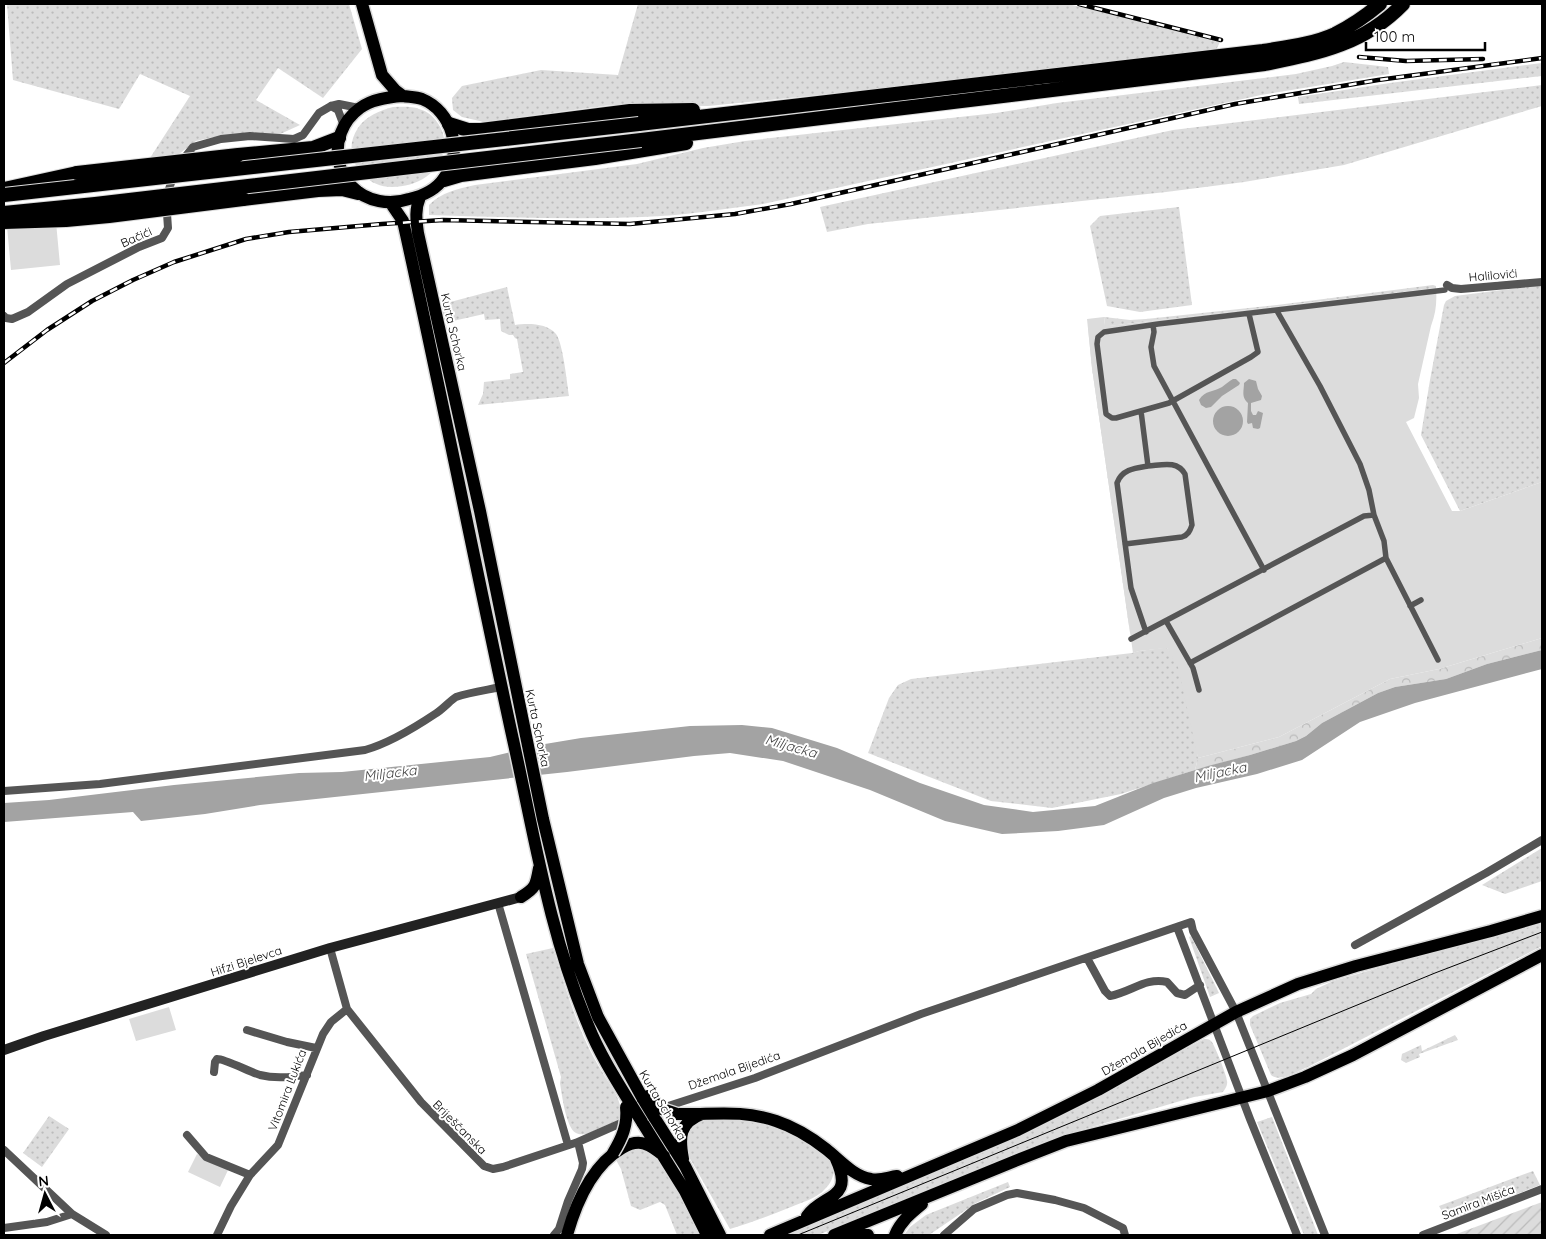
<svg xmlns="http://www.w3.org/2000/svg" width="1546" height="1239" font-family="Quicksand,sans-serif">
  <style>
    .grass { fill: url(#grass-dots) }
    .forest { fill: url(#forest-crowns) }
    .garden { fill: url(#garden-furrows) }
    .pitch { fill: #dcdcdc }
    .water { fill: #a3a3a3 }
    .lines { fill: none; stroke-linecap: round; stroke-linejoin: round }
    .primary-casing { stroke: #dbdbdb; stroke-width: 15 }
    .motorway-casing { stroke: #dbdbdb; stroke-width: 16 }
    .pedestrian { stroke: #555; stroke-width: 5.5 }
    .minor { stroke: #555; stroke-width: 8 }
    .secondary { stroke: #222; stroke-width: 10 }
    .primary { stroke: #000; stroke-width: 12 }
    .motorway { stroke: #000; stroke-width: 14 }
    .tram { stroke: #000; stroke-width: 1 }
    .rail-casing { stroke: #000; stroke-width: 4.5 }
    .rail { stroke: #fff; stroke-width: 2.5; stroke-dasharray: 8; stroke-linecap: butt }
    .primary-bridge-casing { stroke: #dbdbdb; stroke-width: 15; stroke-linecap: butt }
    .motorway-bridge-casing { stroke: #dbdbdb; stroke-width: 16; stroke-linecap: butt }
    .primary-bridge { stroke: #000; stroke-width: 12 }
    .motorway-bridge { stroke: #000; stroke-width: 14 }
    .labels { text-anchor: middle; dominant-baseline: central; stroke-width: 4; stroke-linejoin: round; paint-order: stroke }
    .street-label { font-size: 12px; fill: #000; stroke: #fff }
    .water-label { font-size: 14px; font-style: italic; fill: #444; stroke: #fff }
  </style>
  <defs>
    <pattern id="grass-dots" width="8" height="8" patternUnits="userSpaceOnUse" patternTransform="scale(1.25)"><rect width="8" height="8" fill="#dcdcdc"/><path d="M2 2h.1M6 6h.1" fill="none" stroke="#bbb" stroke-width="1.8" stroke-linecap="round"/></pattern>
    <pattern id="forest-crowns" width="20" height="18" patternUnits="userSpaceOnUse" patternTransform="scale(1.25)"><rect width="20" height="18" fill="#dcdcdc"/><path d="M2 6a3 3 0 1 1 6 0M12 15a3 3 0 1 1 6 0" fill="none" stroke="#bbb"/></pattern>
    <pattern id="garden-furrows" width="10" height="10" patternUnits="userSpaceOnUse" patternTransform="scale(1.25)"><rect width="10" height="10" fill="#dcdcdc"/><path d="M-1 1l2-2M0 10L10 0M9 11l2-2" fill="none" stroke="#bbb"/></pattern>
  </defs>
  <rect width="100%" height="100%" fill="#fff"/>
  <!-- grass -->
  <path class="grass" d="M7,4H349L362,49L323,98L278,68L256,100L300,125L278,135L214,137L196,141L175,157L150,158L190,96L140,74L119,109L13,80Z
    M638,4H1068L1221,40L1213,56L708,106L611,105L484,122L462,117L453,110L452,98L462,86L541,70L618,75Z
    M1344,62L1388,67L1389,74L1261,95L763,204C723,209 682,216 642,217C571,220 500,217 429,215V205C442,192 457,189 475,185L637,164L703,148L745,141L996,113L1057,103L1296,74L1332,66Z
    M1542,63V76L1299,104L1298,97L1390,83Z
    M1542,85V106L1344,165L1244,182L1166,192L868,224L827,232L820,207L1173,130Z
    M393,107C402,107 411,106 419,109C427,111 433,116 437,122C443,130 445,138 444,147C442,173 416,187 392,187C362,187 340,154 358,128C366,116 379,111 393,107Z
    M1179,207L1192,305L1140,312L1107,306L1090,226L1100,216Z
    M1433,285L1436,286V288L1109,326L1130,633L1092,368L1088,327L1105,325L1104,317L1130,320L1146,319L1277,305Z
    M1542,285V482L1460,511L1421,435L1430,380L1444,305L1446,301L1455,296Z
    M507,287L515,325C528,323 547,323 556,334C563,343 567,383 569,396L478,405L483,394L484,382L510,379V374L523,372L517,339L515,338L513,335H509L501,331L500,319L485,320L484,314L444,323L439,305Z
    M1164,645L1188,670L1198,758L1195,770L1121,794L1052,808L991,801L868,753L889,698L898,685L911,679L1132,653L1139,651L1163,648Z
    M1542,848V881L1505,894L1482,885Z
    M1542,921V946L1308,1067C1297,1071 1280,1083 1271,1075L1250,1025V1019L1253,1016L1280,1003L1311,994L1316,989L1333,981Z
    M1191,936L1219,993L1210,997L1189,937Z
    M553,948C566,989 578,1033 601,1070C609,1084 625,1102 620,1119L587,1134C584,1134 579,1135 576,1133C566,1128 562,1095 560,1083L561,1077L526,954Z
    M1455,1035L1458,1040L1419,1054L1420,1057L1406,1063L1401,1060L1402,1054L1421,1045L1422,1051Z
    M1204,1039C1207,1039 1209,1039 1211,1041C1214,1043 1227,1076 1227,1081C1228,1085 1225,1089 1223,1092L1194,1097L1078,1131L1036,1145L818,1235H780L1024,1134Z
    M49,1116L69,1129L42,1167L23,1153Z
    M715,1116C726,1116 739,1115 750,1118C775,1124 860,1153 825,1189C816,1199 802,1202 791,1207C771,1215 751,1223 730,1229L688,1155C683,1125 689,1124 715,1116Z
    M1272,1117L1318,1235H1304L1257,1122Z
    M641,1148L654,1154L667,1170L701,1235H677L665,1205L660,1202L640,1210L631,1206L621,1169L616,1160C624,1154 631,1149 641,1148Z
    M1533,1171L1540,1185L1454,1219L1444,1215L1439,1206Z
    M1008,1182L1010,1187L976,1203L929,1235H904L910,1227L926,1215Z"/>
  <!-- forest -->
  <path class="forest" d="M1542,638V650L1487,664L1446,679L1395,687L1378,693L1322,723L1306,736L1296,741L1250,755L1195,770L1198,758L1279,737L1390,679L1439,669Z"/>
  <!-- garden -->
  <path class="garden" d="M1542,1202V1235H1454Z"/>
  <!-- pitch -->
  <path class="pitch" d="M56,222L60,265L11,270L7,226Z
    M1436,288C1437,302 1436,313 1431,326L1418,384L1419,398L1414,418L1406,422L1452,511H1460L1542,482V638L1439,669L1390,679L1279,737L1198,758L1178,667L1167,648L1139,651L1133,653L1092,368L1087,319L1104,317L1105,325L1108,326Z
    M169,1007L176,1030L136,1041L129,1019Z
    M197,1154L229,1168L220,1187L188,1172Z"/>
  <!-- water -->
  <path class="water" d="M1233,379H1236L1240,383L1239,385L1222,396L1211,407L1206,408L1201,405L1199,400C1205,390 1214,392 1222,387C1226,384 1229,381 1233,379Z
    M1249,379L1256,381L1258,389L1262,396L1261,400L1251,403V411L1253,415H1256L1258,411L1263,413L1260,428L1258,429L1253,428L1252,423L1248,424L1247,422L1248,403C1241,397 1244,391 1244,383Z
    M1213 421a15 15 0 1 1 30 0a15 15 0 1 1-30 0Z
    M1542,650V669L1415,703L1360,722L1302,760L1257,774L1196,788L1164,798L1104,825L1058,831L1002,834L945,821L870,790L783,761L730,753L694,756L567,772L260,805L205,814L141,821L133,812L4,822V803L49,800L174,785L299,773L342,772L490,757L545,744L581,738L690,726L742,725L772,728L837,748L920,783L984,805L1033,812L1095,806L1153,783L1208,766L1250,755L1296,741L1306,736L1322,723L1378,693L1395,687L1446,679L1487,664Z"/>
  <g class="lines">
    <!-- primary casing -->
    <g class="primary-casing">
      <path id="primary" d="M362,4L382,75L395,90L403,96
        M403,96C409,97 416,97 422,99C452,111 464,152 444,178C436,190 422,196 409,199C400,202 389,203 379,201C334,192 323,135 360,108C372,99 388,97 403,96Z
        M420,197C415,209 416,219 418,233L480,511L543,819L578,964L598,1017L643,1099
        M390,202L403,221C441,392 475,564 512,735C534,833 549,933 588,1025C599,1053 616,1080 632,1106
        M521,897C536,888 536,885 539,868
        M677,1114C713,1115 740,1109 776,1121C794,1127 812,1138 826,1149C840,1160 853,1176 871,1179C880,1181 889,1177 897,1176
        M654,1117L685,1166L720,1235
        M642,1122L685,1191L707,1235
        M683,1159C679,1137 679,1123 702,1114
        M807,1216C823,1193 855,1201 836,1159
        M567,1235C576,1203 591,1166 622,1148C629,1144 637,1141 645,1144C652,1146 658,1151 664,1156
        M770,1235L1018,1130L1098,1090L1236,1012L1298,984L1356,966L1491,931L1542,916
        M834,1235L1020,1159L1066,1141L1268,1091L1305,1077L1353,1055L1542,955
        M847,1235L855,1233L868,1235
        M895,1235C901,1221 911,1213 922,1204"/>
    </g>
    <!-- motorway casing -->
    <g class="motorway-casing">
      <path id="motorway" d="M449,124L468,130H481L630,111L693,110
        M639,124L1263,51C1287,47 1313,44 1335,34C1351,26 1367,15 1380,4
        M641,140L1265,64C1319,53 1363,45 1403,4
        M238,155L313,148L339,138
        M444,180L461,175L595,158L686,143
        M4,189L77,173
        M243,199L318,190L342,189L358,193"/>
    </g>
    <!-- pedestrian -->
    <path class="pedestrian" d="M1277,311L1320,386L1360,464L1369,490L1374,515L1384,541L1386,558L1438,660
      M1249,314L1258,352L1251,357L1169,403L1116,418H1112L1106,414L1097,344L1098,337L1104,332L1158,324L1445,290
      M1153,325L1154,332L1151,347L1154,366L1264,570
      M1141,411L1148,466C1136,468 1122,469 1117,483L1131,588L1146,632
      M1125,544L1182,537C1188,535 1190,531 1192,525L1185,474C1177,460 1162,465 1148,466
      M1410,606L1421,600
      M1166,621L1193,668L1199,690
      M1131,639L1364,516L1374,515
      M1190,663L1386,558"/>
    <!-- minor -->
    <path class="minor" d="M331,106L338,110L344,126
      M181,162L193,147L221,139L250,136L294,139L303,135L319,113L331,106L339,104L359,108
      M1447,285L1452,288L1461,289L1542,282
      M4,316L6,318L12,319L28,312L67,284L139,247L162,238L168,228L166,199L174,173
      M4,791L100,784L365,750C390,743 414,728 435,714C441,711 452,699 456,697C470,692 487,690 501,687
      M498,903L568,1145
      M1177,927L1250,1119L1297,1235
      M1355,945L1486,873L1542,840
      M330,948L347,1009L421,1102L484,1166L493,1169L503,1167L578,1142L628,1120
      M1087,958L1105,991L1110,996C1131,992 1146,977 1167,982L1177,993L1185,995L1200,985
      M247,1030L287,1042L316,1048
      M214,1072L215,1062L217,1059C223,1058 250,1072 260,1075C276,1079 291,1077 307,1075
      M662,1108L755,1078L921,1014L1191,922L1193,931L1236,1012L1325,1235
      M187,1135L206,1157L250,1175
      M4,1150L72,1214L106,1235
      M4,1228L47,1222L72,1214
      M217,1235L231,1206L250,1175L278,1145L323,1034L331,1022L347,1009
      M554,1235L559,1229L568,1201L582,1169L583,1163L578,1142
      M944,1235L974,1209L1007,1195L1017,1193L1055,1200L1084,1208L1123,1228L1125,1235
      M1423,1235L1542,1189"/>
    <!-- secondary -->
    <path class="secondary" d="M4,1050L44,1036L330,948L521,897"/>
    <!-- primary -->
    <use href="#primary" class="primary"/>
    <!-- motorway -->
    <use href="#motorway" class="motorway"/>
    <!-- tram -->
    <path class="tram" d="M798,1235L1435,973L1542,932"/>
    <!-- rail casing -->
    <g class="rail-casing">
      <path id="rail" d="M1079,4L1221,40
        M1359,57L1406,61L1483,59
        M4,363L47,330L92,301L133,280L174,262L246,239L289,232L382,224L443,220L630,224L735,214L791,204L1235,104L1378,80L1542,58"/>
    </g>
    <!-- rail -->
    <use href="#rail" class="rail"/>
    <!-- primary-bridge casing -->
    <g class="primary-bridge-casing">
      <path id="primary-bridge" d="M648,1096L662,1109L677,1114
        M643,1099L654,1117
        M632,1106L642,1122
        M613,1153C622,1138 628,1125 626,1107"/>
    </g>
    <!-- motorway-bridge casing -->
    <g class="motorway-bridge-casing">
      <path id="motorway-bridge" d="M77,173L238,155
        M4,195L639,124
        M4,213L95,204L641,140
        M4,222L66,220L109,216L243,199"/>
    </g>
    <!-- primary-bridge -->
    <use href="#primary-bridge" class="primary-bridge"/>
    <!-- motorway-bridge -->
    <use href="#motorway-bridge" class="motorway-bridge"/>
  </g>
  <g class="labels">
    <!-- street labels -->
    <g class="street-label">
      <text transform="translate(136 237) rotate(-24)">Bačići</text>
      <text transform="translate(1493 275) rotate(-5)">Halilovići</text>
      <text transform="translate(454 332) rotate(77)">Kurta Schorka</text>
      <text transform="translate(538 728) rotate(78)">Kurta Schorka</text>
      <text transform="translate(246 961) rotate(-18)">Hifzi Bjelevca</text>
      <text transform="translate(1144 1048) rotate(-30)">Džemala Bijedića</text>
      <text transform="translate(734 1070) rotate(-19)">Džemala Bijedića</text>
      <text transform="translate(287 1090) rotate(-69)">Vitomira Lukića</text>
      <text transform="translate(663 1105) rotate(59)">Kurta Schorka</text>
      <text transform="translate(460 1127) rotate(45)">Briješčanska</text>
      <text transform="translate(1478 1202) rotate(-21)">Samira Mišića</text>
    </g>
    <!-- water labels -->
    <g class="water-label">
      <text transform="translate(791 746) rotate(16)">Miljacka</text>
      <text transform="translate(1220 772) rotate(-12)">Miljacka</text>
      <text transform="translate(390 773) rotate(-7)">Miljacka</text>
    </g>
  </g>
  <!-- border -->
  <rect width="1546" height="1239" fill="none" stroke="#000000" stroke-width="10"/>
  <!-- north arrow -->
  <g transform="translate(45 1194) rotate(354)" stroke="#ffffff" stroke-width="4" paint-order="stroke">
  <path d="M0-4L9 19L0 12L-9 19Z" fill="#000000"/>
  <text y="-8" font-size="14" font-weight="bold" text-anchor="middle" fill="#000000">N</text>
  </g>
  <!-- scale -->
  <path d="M1366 42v8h119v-8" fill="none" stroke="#000000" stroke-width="2.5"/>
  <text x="1374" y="42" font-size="15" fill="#000000" stroke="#ffffff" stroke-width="4" paint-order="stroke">100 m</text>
</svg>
